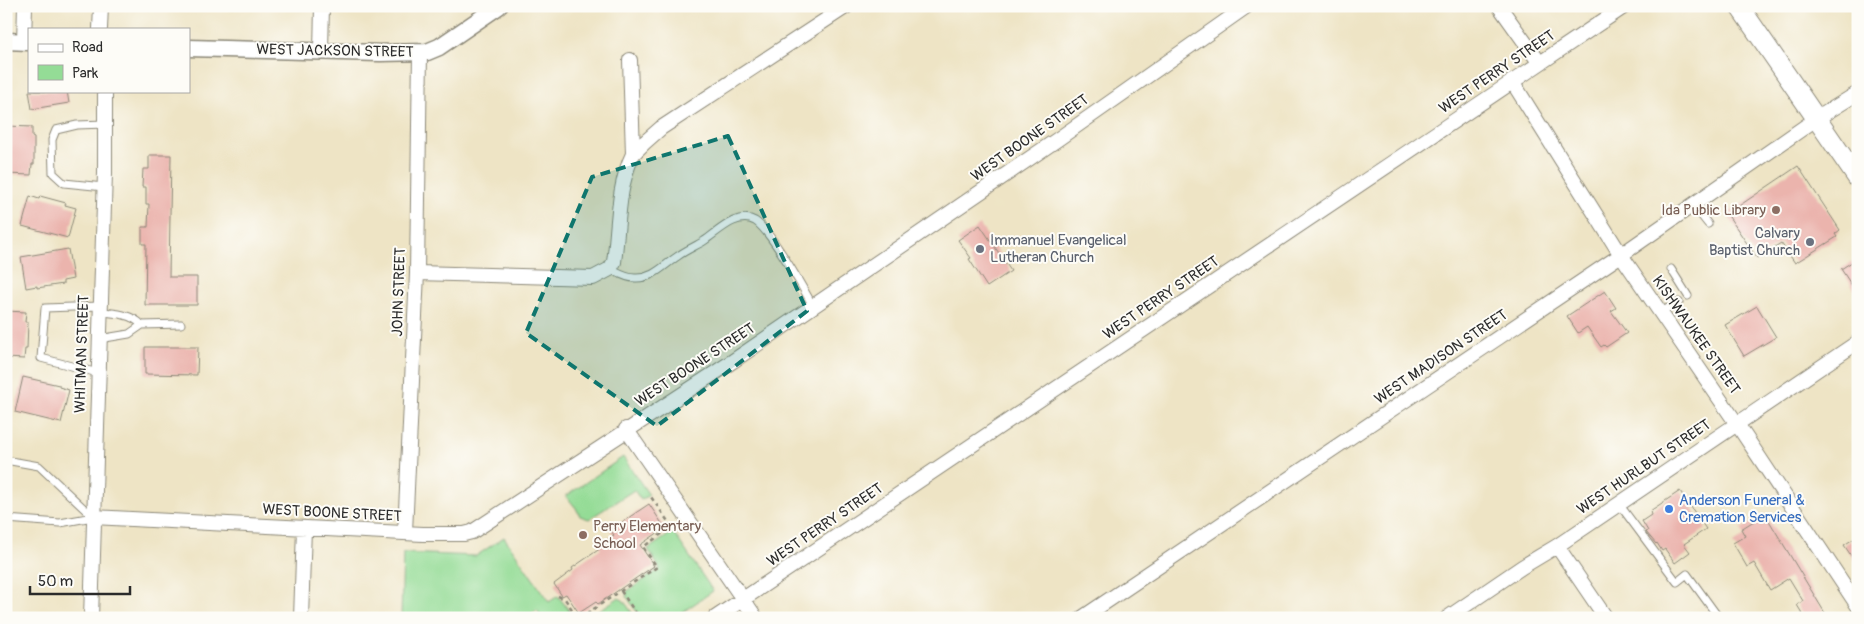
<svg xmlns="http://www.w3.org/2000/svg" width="1864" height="624" font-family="Pangolin,sans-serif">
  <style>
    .green { fill: #94dc96; stroke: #608460 }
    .building { fill: #ebb4ad }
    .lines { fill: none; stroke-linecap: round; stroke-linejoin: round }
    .service-casing { stroke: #8c8878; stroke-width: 9 }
    .minor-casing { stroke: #8c8878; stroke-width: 16 }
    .tertiary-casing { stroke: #8c8878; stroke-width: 19 }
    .secondary-casing { stroke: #8c8878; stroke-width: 21 }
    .path { stroke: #8c8878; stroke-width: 2.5; stroke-dasharray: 4 4; stroke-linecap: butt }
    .service { stroke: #fff; stroke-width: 7 }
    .minor { stroke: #fff; stroke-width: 14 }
    .tertiary { stroke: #fff; stroke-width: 16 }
    .secondary { stroke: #fff; stroke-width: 19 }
    .marked { fill: #0f766e; fill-opacity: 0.2; stroke: #0f766e; stroke-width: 4; stroke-dasharray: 10 6; stroke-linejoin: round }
    .education-dot { fill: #8d6e63; stroke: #fdfcf7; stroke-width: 2 }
    .worship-dot { fill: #6b7280; stroke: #fdfcf7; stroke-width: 2 }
    .shop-dot { fill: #3f7fe0; stroke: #fdfcf7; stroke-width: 2 }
    .labels { text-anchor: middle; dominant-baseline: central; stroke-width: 4; stroke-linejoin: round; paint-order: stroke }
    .street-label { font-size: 15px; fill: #2b2b2b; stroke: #fdfcf7 }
    .education-label { font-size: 15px; fill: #785e54; stroke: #fdfcf7; text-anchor: end }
    .worship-label { font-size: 15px; fill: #5b616d; stroke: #fdfcf7; text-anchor: end }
    .shop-label { font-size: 15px; fill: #366cbe; stroke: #fdfcf7; text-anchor: start }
  </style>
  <rect width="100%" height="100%" fill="#fdfcf7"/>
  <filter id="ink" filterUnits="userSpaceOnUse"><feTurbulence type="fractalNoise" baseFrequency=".02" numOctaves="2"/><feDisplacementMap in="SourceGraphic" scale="10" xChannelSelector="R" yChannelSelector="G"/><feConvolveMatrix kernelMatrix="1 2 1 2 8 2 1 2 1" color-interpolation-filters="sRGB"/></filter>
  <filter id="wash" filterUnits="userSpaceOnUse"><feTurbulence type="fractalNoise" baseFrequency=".0096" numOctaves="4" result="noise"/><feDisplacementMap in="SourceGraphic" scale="20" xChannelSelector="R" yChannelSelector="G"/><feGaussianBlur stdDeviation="1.12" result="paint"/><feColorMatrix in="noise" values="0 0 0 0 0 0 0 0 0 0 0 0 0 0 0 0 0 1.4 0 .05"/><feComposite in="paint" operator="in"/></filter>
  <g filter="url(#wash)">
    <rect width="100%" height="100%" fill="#eee4c5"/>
    <!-- green -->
    <path class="green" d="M623,457L649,495L641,500L634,490L589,519L580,516L576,508L566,496Z
      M673,532L713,591L674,618H641L627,597L626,592L660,569L648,549Z
      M504,537L549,602L558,596L575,618H542L537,610L525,618H401L403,553L476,556Z
      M618,598L623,600L636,618H583L601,609Z"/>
    <g id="blocks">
      <!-- building -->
      <path class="building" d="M29,91H67L69,103L32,109Z
        M6,126L32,127V137L34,138V164H32L31,175L6,174Z
        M149,155H171L169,277H197V305H145L146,244H142V227H148L149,204H146V187H142L143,169H149Z
        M1798,166L1840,230L1835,234L1837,237L1795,263L1781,243L1757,258L1727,214Z
        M30,196L39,199L40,196L66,203L65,205L76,208L68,238L22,226Z
        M980,225L1011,271L987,287L969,259L971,258L958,240Z
        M68,249L73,279L63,281V284L37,288V286L26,288L21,257Z
        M1858,258V295L1841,269Z
        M1605,291L1616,308L1611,311L1627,333L1606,347L1604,345L1601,347L1587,327L1578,333L1567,316Z
        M1757,306L1776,337L1744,356L1725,325Z
        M6,311L26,312L25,322H28L27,349H25L24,359L6,358Z
        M145,347H198L197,375L145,374Z
        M23,377L59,385V387L69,390L61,423L15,412Z
        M1680,491L1706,529L1684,544L1690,552L1675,563L1665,549L1662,551L1657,543L1656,544L1646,532L1648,531L1642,521L1651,515L1650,511Z
        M649,504L665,528L640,545L654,566L598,604L596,602L579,613L566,594L562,596L554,584L573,570L572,568L601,548L599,545L614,535L610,530Z
        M1765,514L1811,590L1828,618H1805L1797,605L1803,601L1789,578L1770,590L1754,563L1747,567L1733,543L1745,536L1741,529Z
        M1858,536V566L1844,545Z"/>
    </g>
  </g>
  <g filter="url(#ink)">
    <use href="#blocks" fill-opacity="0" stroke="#8c8878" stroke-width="1"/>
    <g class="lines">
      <!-- service casing -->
      <g class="service-casing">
        <path id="service" d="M104,187L64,183L53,173L52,140L56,130L77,125L105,124
          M1693,205L1708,224
          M610,269C618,273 626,278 635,278C653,279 664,265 678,256C686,250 696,246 704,241C718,232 737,211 755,221C770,230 803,288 813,306
          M1671,269L1688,296
          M1661,312L1679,302
          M142,325L181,324
          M99,339L129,334L142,325C132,314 115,313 100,312
          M98,373L41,358L45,308L100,306
          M11,461L39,466L93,517
          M1619,504L1677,582L1687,574L1719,618
          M6,519L60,523L93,517"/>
      </g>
      <!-- minor casing -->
      <g class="minor-casing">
        <path id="minor" d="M1499,6L1539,62
          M100,29L101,6
          M24,42L25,6
          M321,51L322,6
          M1512,81L1621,255L1737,424L1858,606
          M633,154L644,143L661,128L847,6
          M417,273L593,278L610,269L614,262C619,226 617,187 633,154L630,60
          M626,429L756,618
          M93,517L423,534H464L472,532L730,363L1058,139L1247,6
          M405,532L417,273L420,52
          M1557,546L1606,618
          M91,618L105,173V91
          M301,618L304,528
          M715,618L1625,6
          M1082,618L1621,255L1816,119L1858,93
          M1447,618L1522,567L1557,546L1858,342"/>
      </g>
      <!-- tertiary casing -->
      <g class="tertiary-casing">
        <path id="tertiary" d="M6,41L29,42
          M189,48L380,53L427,52L439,47L499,6"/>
      </g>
      <!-- secondary casing -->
      <g class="secondary-casing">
        <path id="secondary" d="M1739,6L1858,179"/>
      </g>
      <!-- path -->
      <path class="path" d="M621,591L639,618
        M558,596L565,599L578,618
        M580,618L657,567L643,547L672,527L651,497"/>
      <!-- service -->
      <use href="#service" class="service"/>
      <!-- minor -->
      <use href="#minor" class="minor"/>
      <!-- tertiary -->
      <use href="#tertiary" class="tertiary"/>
      <!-- secondary -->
      <use href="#secondary" class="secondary"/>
    </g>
  </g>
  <!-- marked area -->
  <path class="marked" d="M728,136L807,311L657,426L526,333L592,177Z"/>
  <!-- markers -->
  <g class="education-dot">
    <circle cx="1776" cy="210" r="5"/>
    <circle cx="583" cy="535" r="5"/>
  </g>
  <g class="worship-dot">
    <circle cx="1810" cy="242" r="5"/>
    <circle cx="980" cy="249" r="5"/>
  </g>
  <circle class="shop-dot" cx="1669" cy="509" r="5"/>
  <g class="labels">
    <!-- street labels -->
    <g class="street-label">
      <text transform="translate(335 51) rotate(1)">WEST JACKSON STREET</text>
      <text transform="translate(1497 72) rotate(-34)">WEST PERRY STREET</text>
      <text transform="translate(1030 138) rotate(-35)">WEST BOONE STREET</text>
      <text transform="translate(399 292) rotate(-88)">JOHN STREET</text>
      <text transform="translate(1161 298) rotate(-34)">WEST PERRY STREET</text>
      <text transform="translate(1696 335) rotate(55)">KISHWAUKEE STREET</text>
      <text transform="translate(82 354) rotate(-88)">WHITMAN STREET</text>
      <text transform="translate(1441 357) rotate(-34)">WEST MADISON STREET</text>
      <text transform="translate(695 365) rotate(-33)">WEST BOONE STREET</text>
      <text transform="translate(1644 467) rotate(-34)">WEST HURLBUT STREET</text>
      <text transform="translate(332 513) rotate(3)">WEST BOONE STREET</text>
      <text transform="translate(825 525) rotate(-34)">WEST PERRY STREET</text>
    </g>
    <!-- education labels -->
    <g class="education-label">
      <text x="1766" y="210">Ida Public Library</text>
      <text x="593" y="526" text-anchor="start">Perry Elementary<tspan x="593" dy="17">School</tspan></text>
    </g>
    <!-- worship labels -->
    <g class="worship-label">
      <text x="1800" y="233">Calvary<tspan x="1800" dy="17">Baptist Church</tspan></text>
      <text x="990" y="240" text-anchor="start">Immanuel Evangelical<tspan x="990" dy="17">Lutheran Church</tspan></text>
    </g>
    <!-- shop labels -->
    <g class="shop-label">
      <text x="1679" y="500">Anderson Funeral &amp;<tspan x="1679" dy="17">Cremation Services</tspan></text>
    </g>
  </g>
  <!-- margin -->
  <rect width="1864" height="624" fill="none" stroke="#fdfcf7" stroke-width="25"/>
  <!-- legend -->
  <rect x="28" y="28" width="162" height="65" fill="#fdfcf7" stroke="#a9a8a5"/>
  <rect x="38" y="44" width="25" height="8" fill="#ffffff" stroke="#a9a8a5"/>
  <text x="72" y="52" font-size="15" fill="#2b2b2b">Road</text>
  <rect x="38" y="65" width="25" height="15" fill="#94dc96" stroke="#a9a8a5"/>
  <text x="72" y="78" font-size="15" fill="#2b2b2b">Park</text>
  <!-- scale -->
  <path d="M30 586v8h100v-8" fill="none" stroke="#2b2b2b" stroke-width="2.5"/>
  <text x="38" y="586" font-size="15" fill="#2b2b2b" stroke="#fdfcf7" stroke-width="4" paint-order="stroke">50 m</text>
</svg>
